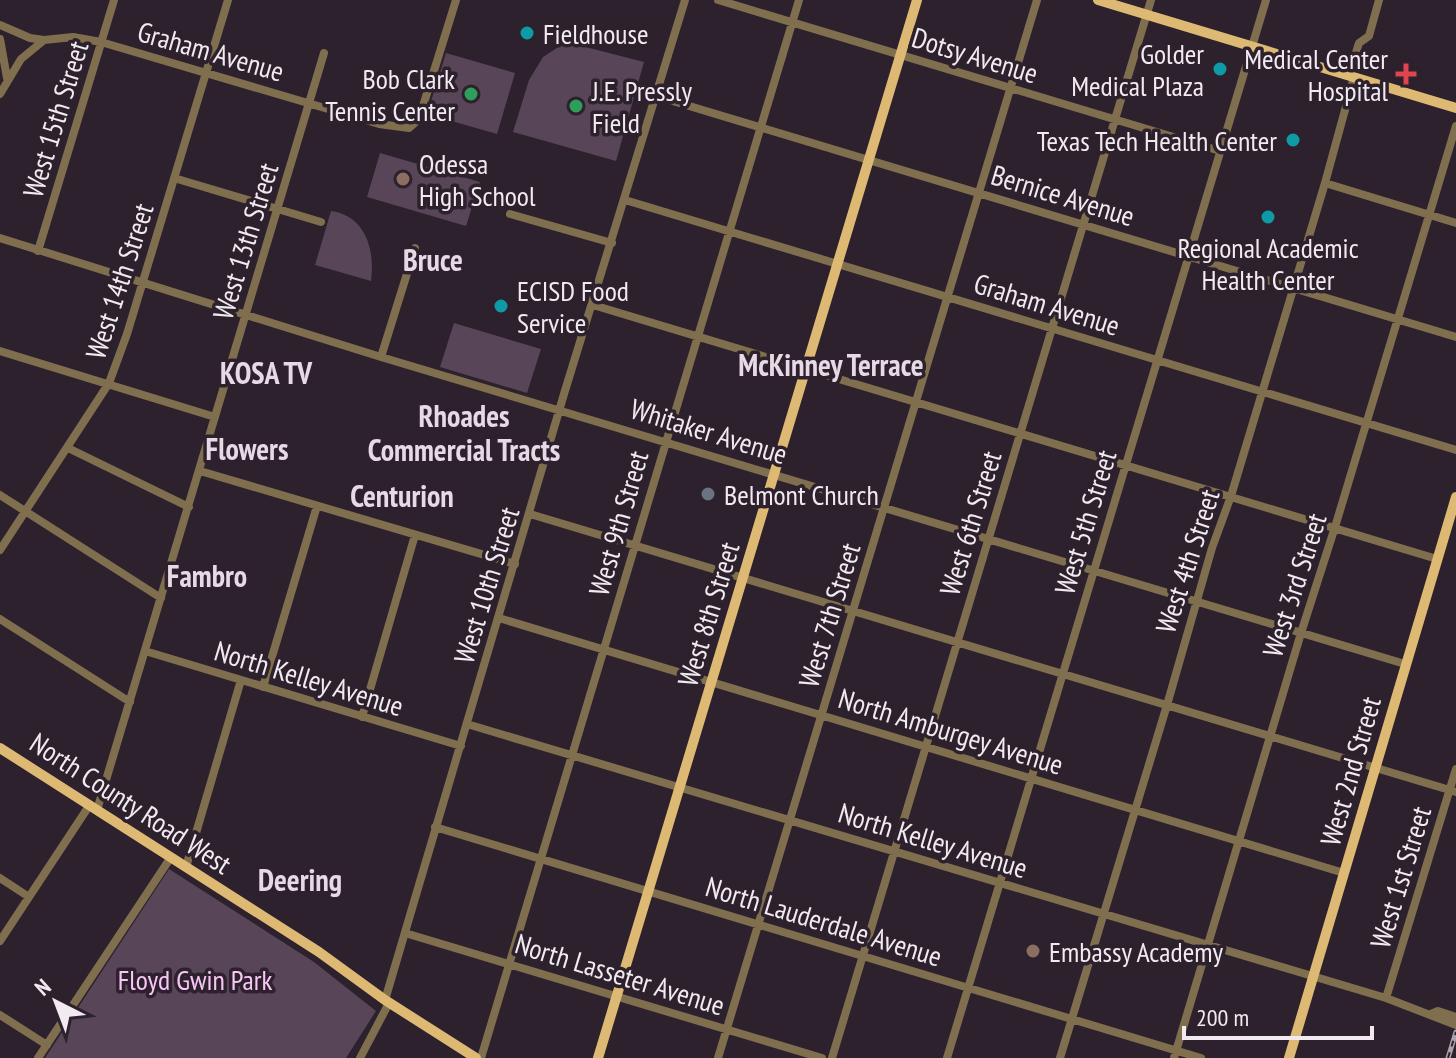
<svg xmlns="http://www.w3.org/2000/svg" width="1456" height="1058" font-family="'PT Sans Narrow',sans-serif">
  <style>
    .green { fill: #584557 }
    .lines { fill: none; stroke-linecap: round; stroke-linejoin: round }
    .minor { stroke: #806f4e; stroke-width: 8 }
    .major { stroke: #ddb973; stroke-width: 10 }
    .rail-casing { stroke: #aaa1aa; stroke-width: 5 }
    .rail { stroke: #2c212c; stroke-width: 2; stroke-dasharray: 6; stroke-linecap: butt }
    .culture-dot { fill: #0f9aa8; stroke: #2c212c; stroke-width: 3 }
    .health-dot { fill: #e0444e; stroke: #2c212c; stroke-width: 3 }
    .leisure-dot { fill: #2e9e5b; stroke: #2c212c; stroke-width: 3 }
    .education-dot { fill: #8d6e63; stroke: #2c212c; stroke-width: 3 }
    .worship-dot { fill: #6b7280; stroke: #2c212c; stroke-width: 3 }
    .labels { text-anchor: middle; dominant-baseline: central; stroke-width: 7; stroke-linejoin: round; paint-order: stroke }
    .poi-label { font-size: 28px; fill: #f2eaf1; stroke: #2c212c; text-anchor: start }
    .street-label { font-size: 28px; fill: #f2eaf1; stroke: #2c212c }
    .park-label { font-size: 28px; fill: #f9c6f7; stroke: #2c212c }
    .neighbourhood-label { font-size: 30px; font-weight: bold; fill: #e8d9e7; stroke: #2c212c }
  </style>
  <rect width="100%" height="100%" fill="#2c212c"/>
  <!-- green -->
  <path class="green" d="M566,42L644,62L616,161L513,132L529,80L543,57Z
    M446,53L515,73L497,134L427,114Z
    M380,153L480,182L466,226L367,197Z
    M331,211C367,216 375,252 371,281L315,265Z
    M454,323L541,349L527,393L440,367Z
    M169,869L314,962L376,1011L346,1058H45Z"/>
  <g class="lines">
    <!-- minor -->
    <path class="minor" d="M718,0L1220,151
      M0,25L30,38L44,40L73,37L101,42L379,124L409,128L419,119L456,0
      M0,39L7,78
      M1349,75L1359,43L1369,36L1379,0
      M0,94L21,59L43,41
      M656,96L1456,337
      M174,178L321,222
      M1325,183L1456,223
      M625,200L1456,450
      M510,214L612,243
      M0,238L381,357L1405,664
      M38,251L114,0
      M593,305L1437,559
      M0,351L215,417
      M381,357L415,248
      M68,448L189,507
      M200,471L515,564
      M0,495L161,598
      M530,514L1456,792
      M0,550L109,383L127,334L228,0
      M499,618L1344,873
      M0,619L130,702
      M145,651L461,746
      M263,687L317,506
      M362,717L415,535
      M467,724L1386,998L1456,1025
      M97,810L324,53
      M435,827L1201,1058
      M186,867L241,680
      M0,878L29,897
      M405,933L822,1058
      M0,941L89,806
      M1386,998L1456,769
      M385,1000L564,394L685,0
      M1431,1014L1438,1011L1456,1017
      M0,1015L47,1045
      M38,1058L171,857
      M360,1058L389,1003
      M481,1058L799,0
      M718,1058L1037,0
      M832,1058L1151,0
      M947,1058L1266,0
      M1060,1058L1167,705L1212,548L1231,496L1325,183L1354,77
      M1174,1058L1301,633L1335,527L1456,126"/>
    <!-- major -->
    <path class="major" d="M1098,0L1456,108
      M0,748L319,952L385,1000L476,1058
      M598,1058L917,0
      M1289,1058L1456,497"/>
    <!-- rail casing -->
    <g class="rail-casing">
      <path id="rail" d="M1448,1058L1456,1032"/>
    </g>
    <!-- rail -->
    <use href="#rail" class="rail"/>
  </g>
  <!-- markers -->
  <g class="culture-dot">
    <circle cx="527" cy="33" r="8"/>
    <circle cx="1220" cy="69" r="8"/>
    <circle cx="1293" cy="140" r="8"/>
    <circle cx="1268" cy="217" r="8"/>
    <circle cx="501" cy="306" r="8"/>
  </g>
  <path class="health-dot" d="M1402 62h8v8h8v8h-8v8h-8v-8h-8v-8h8z"/>
  <g class="leisure-dot">
    <circle cx="471" cy="94" r="8"/>
    <circle cx="576" cy="106" r="8"/>
  </g>
  <g class="education-dot">
    <circle cx="403" cy="179" r="8"/>
    <circle cx="1033" cy="951" r="8"/>
  </g>
  <circle class="worship-dot" cx="708" cy="494" r="8"/>
  <g class="labels">
    <!-- poi labels -->
    <g class="poi-label">
      <text x="543" y="33">Fieldhouse</text>
      <text x="1204" y="53" text-anchor="end">Golder<tspan x="1204" dy="32">Medical Plaza</tspan></text>
      <text x="1388" y="58" text-anchor="end">Medical Center<tspan x="1388" dy="32">Hospital</tspan></text>
      <text x="455" y="78" text-anchor="end">Bob Clark<tspan x="455" dy="32">Tennis Center</tspan></text>
      <text x="592" y="90">J.E. Pressly<tspan x="592" dy="32">Field</tspan></text>
      <text x="1277" y="140" text-anchor="end">Texas Tech Health Center</text>
      <text x="419" y="163">Odessa<tspan x="419" dy="32">High School</tspan></text>
      <text x="1268" y="247" text-anchor="middle">Regional Academic<tspan x="1268" dy="32">Health Center</tspan></text>
      <text x="517" y="290">ECISD Food<tspan x="517" dy="32">Service</tspan></text>
      <text x="724" y="494">Belmont Church</text>
      <text x="1049" y="951">Embassy Academy</text>
    </g>
    <!-- street labels -->
    <g class="street-label">
      <text transform="translate(211 51) rotate(16)">Graham Avenue</text>
      <text transform="translate(975 55) rotate(17)">Dotsy Avenue</text>
      <text transform="translate(55 119) rotate(-73)">West 15th Street</text>
      <text transform="translate(1063 195) rotate(17)">Bernice Avenue</text>
      <text transform="translate(245 241) rotate(-73)">West 13th Street</text>
      <text transform="translate(119 281) rotate(-72)">West 14th Street</text>
      <text transform="translate(1047 304) rotate(17)">Graham Avenue</text>
      <text transform="translate(709 431) rotate(17)">Whitaker Avenue</text>
      <text transform="translate(1085 522) rotate(-73)">West 5th Street</text>
      <text transform="translate(618 523) rotate(-74)">West 9th Street</text>
      <text transform="translate(970 523) rotate(-73)">West 6th Street</text>
      <text transform="translate(1187 561) rotate(-72)">West 4th Street</text>
      <text transform="translate(486 585) rotate(-73)">West 10th Street</text>
      <text transform="translate(1294 585) rotate(-72)">West 3rd Street</text>
      <text transform="translate(708 614) rotate(-73)">West 8th Street</text>
      <text transform="translate(829 615) rotate(-73)">West 7th Street</text>
      <text transform="translate(309 678) rotate(17)">North Kelley Avenue</text>
      <text transform="translate(951 731) rotate(17)">North Amburgey Avenue</text>
      <text transform="translate(1350 771) rotate(-74)">West 2nd Street</text>
      <text transform="translate(131 803) rotate(33)">North County Road West</text>
      <text transform="translate(933 840) rotate(17)">North Kelley Avenue</text>
      <text transform="translate(1400 877) rotate(-73)">West 1st Street</text>
      <text transform="translate(824 921) rotate(17)">North Lauderdale Avenue</text>
      <text transform="translate(620 974) rotate(17)">North Lasseter Avenue</text>
    </g>
    <!-- park labels -->
    <g class="park-label">
      <text x="195" y="979">Floyd Gwin Park</text>
    </g>
    <!-- neighbourhood labels -->
    <g class="neighbourhood-label">
      <text x="433" y="259">Bruce</text>
      <text x="831" y="364">McKinney Terrace</text>
      <text x="266" y="372">KOSA TV</text>
      <text x="464" y="415">Rhoades<tspan x="464" dy="34">Commercial Tracts</tspan></text>
      <text x="247" y="448">Flowers</text>
      <text x="402" y="495">Centurion</text>
      <text x="207" y="575">Fambro</text>
      <text x="300" y="879">Deering</text>
    </g>
  </g>
  <!-- north arrow -->
  <g transform="translate(56 1002) rotate(318)" stroke="#2c212c" stroke-width="6" paint-order="stroke">
  <path d="M0-6L14 30L0 20L-14 30Z" fill="#f2eaf1"/>
  <text y="-12" font-size="22" font-weight="bold" text-anchor="middle" fill="#f2eaf1">N</text>
  </g>
  <!-- scale -->
  <path d="M1184 1026v12h188v-12" fill="none" stroke="#f2eaf1" stroke-width="4"/>
  <text x="1196" y="1026" font-size="24" fill="#f2eaf1" stroke="#2c212c" stroke-width="6" paint-order="stroke">200 m</text>
</svg>
